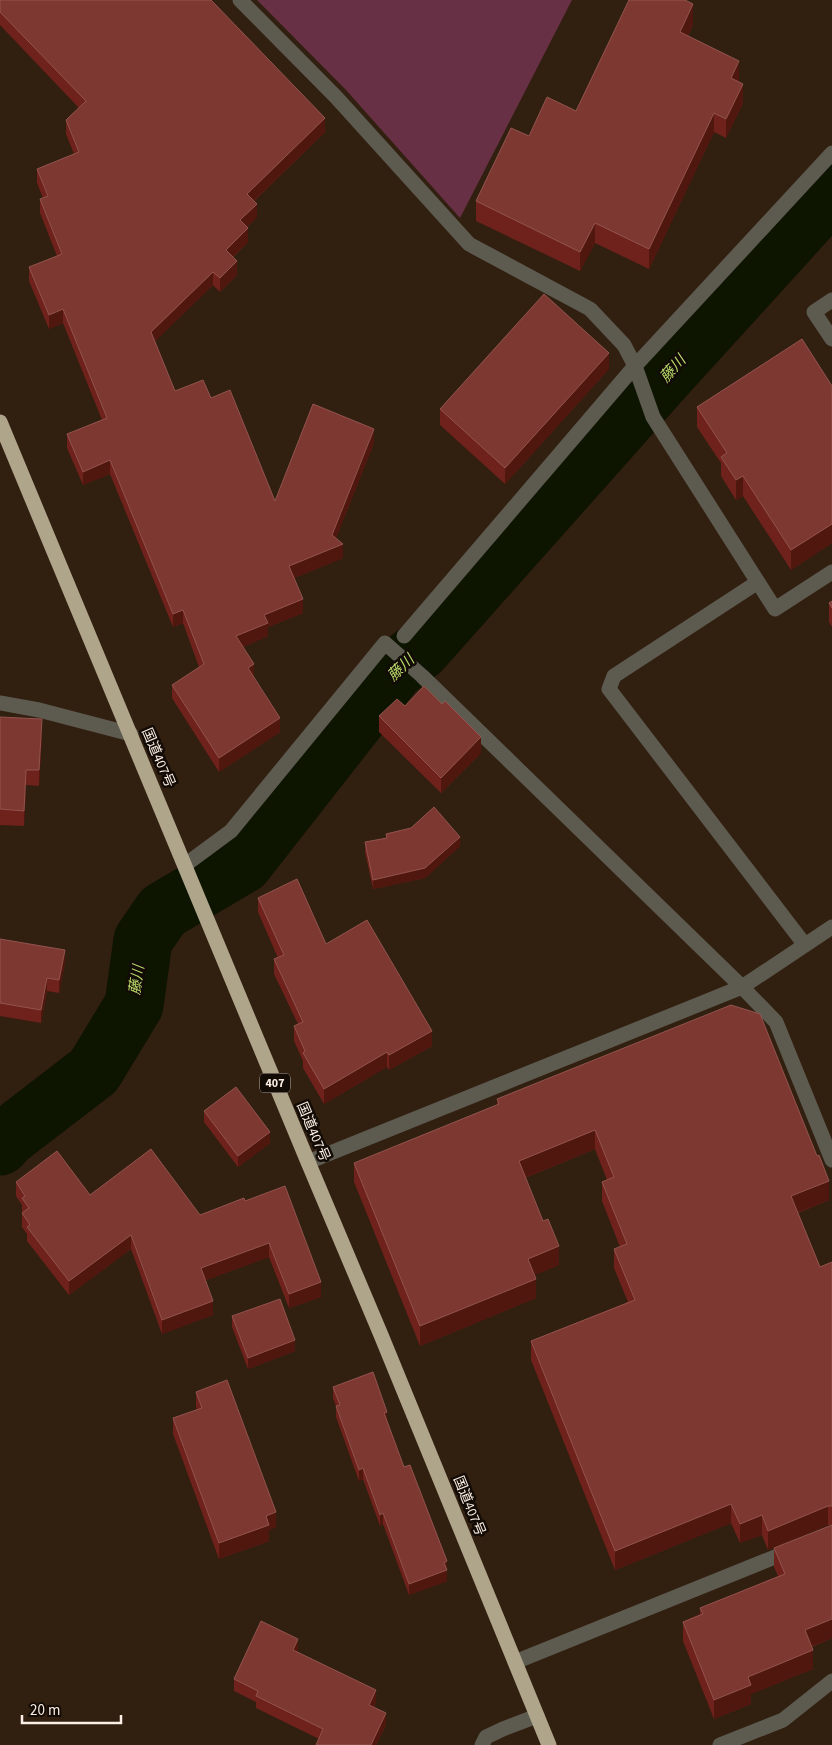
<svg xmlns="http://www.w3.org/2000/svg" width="832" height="1745" font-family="'Source Sans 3','Noto Sans JP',sans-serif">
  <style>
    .green { fill: #683045 }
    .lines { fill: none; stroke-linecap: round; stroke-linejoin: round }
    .river { stroke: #0d1400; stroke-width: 59 }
    .minor { stroke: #5d5a4f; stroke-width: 15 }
    .highway { stroke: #aea58b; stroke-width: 15 }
    .wall { fill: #6f211c }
    .shaded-wall { fill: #50170e }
    .building { fill: #7e3832; stroke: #92544e }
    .labels { text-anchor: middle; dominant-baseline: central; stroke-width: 5; stroke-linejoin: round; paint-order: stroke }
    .shield { fill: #130b05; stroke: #b6aba2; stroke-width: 1 }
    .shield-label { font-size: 12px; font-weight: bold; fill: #fcefe5 }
    .street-label { font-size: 14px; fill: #fcefe5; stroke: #130b05 }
    .water-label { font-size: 15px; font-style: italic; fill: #bbdd6c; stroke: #130b05 }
  </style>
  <rect width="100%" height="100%" fill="#311f10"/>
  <!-- green -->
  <path class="green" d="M257,0H572L460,218L346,90Z"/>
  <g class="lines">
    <!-- river -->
    <path class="river" d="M0,1146L8,1137L94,1071L134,1005L143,940L163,911L243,864L395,670L421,650L663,378L832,192"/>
    <!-- minor -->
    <path class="minor" d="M240,0L336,97L469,244L590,309L624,345L635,366L653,417L775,609L832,572
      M832,300L814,312L832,339
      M758,582L614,676L609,689L805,945
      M404,636L635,366L832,153
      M0,703L39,710L131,734
      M185,865L231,831L385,643L422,676L742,987L832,927
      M308,1162L742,987L776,1022L832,1160
      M515,1662L832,1534
      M482,1745L486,1737L503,1729L537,1716
      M720,1745L783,1720L832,1681"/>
    <!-- highway -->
    <path class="highway" d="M0,422L308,1162L381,1335L549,1745"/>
  </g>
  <!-- wall -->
  <path class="wall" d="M0,0L325,132L254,201L257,217L247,227L248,242L233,257L237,275L220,292L213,285L155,341L175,391L211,398L275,501L374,443L336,538L343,558L294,578L303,613L268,627V636L243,647L254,678L280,732L219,772L172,698V685L199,667L183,623L173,627L110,474L83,485L67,448V434L102,420L63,323L49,329L29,281V267L57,256L40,213V199L43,198L37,183V169L74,154L66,134V120L79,108L0,25Z
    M693,24L688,36L739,80L738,81L743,103L726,138L714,132L649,269L595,243L580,271L476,221V201L529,136L576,111Z
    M609,369L505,484L440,425V409Z
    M832,386V543L791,570L743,496L736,500L721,476V463L697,427V407Z
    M832,601V627L829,622V603Z
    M405,706L481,753L441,793L379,732V716Z
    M0,717L42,735L39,786L26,785L24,826L0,825Z
    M386,834L460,846L425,878L373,889L365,852V842L386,838Z
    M258,898L326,944L432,1046L389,1070L387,1067L324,1104L303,1068V1061L294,1041V1026L298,1024L274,974V959L278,958L258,912Z
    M0,939L65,963L59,993L47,991L41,1023L0,1016Z
    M497,1099L829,1200L798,1213L820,1267L832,1262V1638L812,1647L813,1669L751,1694V1704L714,1719L683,1641V1622L700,1614V1608L778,1576L774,1567V1548L832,1525H828L768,1550L762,1535L740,1543L731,1523L615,1570L531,1360V1341L628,1302L614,1268V1249L620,1247L602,1201V1182L607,1180L595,1149L525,1178L559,1265L534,1275L536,1298L420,1346L354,1182V1163L497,1105Z
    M204,1111L270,1143L238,1167L204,1122Z
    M16,1182L200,1215L245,1201L321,1297L289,1308L269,1257L206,1280L213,1315L162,1334L131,1249L69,1295L27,1241V1234L22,1227V1205L16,1196Z
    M232,1316L295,1351L248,1369L232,1327Z
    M333,1387L387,1421L404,1467L447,1561V1581L409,1595L383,1524L380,1526L363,1479L359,1481L336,1417V1406L333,1398Z
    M196,1392L276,1527L269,1530V1541L219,1559L173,1434V1418L197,1410L196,1407Z
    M298,1651V1653L376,1702L374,1707L386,1725L376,1745H316L319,1739L256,1708V1702L234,1691V1679Z"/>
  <!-- shaded-wall -->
  <path class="shaded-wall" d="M693,4V24L680,52V32Z
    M739,61V80L731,97V78Z
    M743,84V103L726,138V119Z
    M714,113V132L649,269V249Z
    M325,118V132L247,207V194Z
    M257,204V217L240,234V220Z
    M595,223V243L580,271V252Z
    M248,228V242L226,263V250Z
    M237,261V275L220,292V278Z
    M213,272V285L151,345V332Z
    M63,309V323L49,329V315Z
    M609,353V369L505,484V468Z
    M374,429V443L332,548V535Z
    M110,460V474L83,485V472Z
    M743,476V496L736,500V480Z
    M832,524V543L791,570V550Z
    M343,544V558L289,580V566Z
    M303,599V613L268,627V636L236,650V636L264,615Z
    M183,610V623L173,627V614Z
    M254,664V677L248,682V668Z
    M280,718V732L219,772V758Z
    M42,719V735L39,786V770Z
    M481,737V753L441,793V778Z
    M26,770V785L24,826V811Z
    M460,837V846L425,878L373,889V880Z
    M65,950V963L59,993V980Z
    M47,978V991L41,1023V1010Z
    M432,1031V1046L389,1070V1055Z
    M387,1052V1067L324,1104V1089Z
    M595,1130V1149L519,1180V1161Z
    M270,1132V1143L238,1167V1156Z
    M829,1181V1200L791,1215V1196Z
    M131,1235V1249L69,1295V1281Z
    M269,1243V1257L201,1282V1268Z
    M559,1246V1265L528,1278V1259Z
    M536,1279V1298L420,1346V1326Z
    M321,1282V1297L289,1308V1294Z
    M213,1301V1315L162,1334V1320Z
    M295,1340V1351L248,1369V1358Z
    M387,1412V1423L384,1413Z
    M363,1468V1479L359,1481V1470Z
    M731,1504V1523L615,1570V1551Z
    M828,1506V1525L768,1550V1531Z
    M276,1512V1527L269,1530V1541L219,1559V1543L266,1516Z
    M383,1513V1524L380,1526V1515Z
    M762,1515V1535L740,1543V1524Z
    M447,1561V1581L409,1595V1584Z
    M832,1619V1638L805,1649V1630Z
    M298,1639V1651L293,1662V1650Z
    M813,1650V1669L751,1694V1704L714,1719V1700L748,1677Z
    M376,1690V1702L369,1717V1705Z
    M386,1713V1725L376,1745H371Z"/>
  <!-- building -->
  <path class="building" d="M0,0H211L325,118L247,194L257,204L240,220L248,228L226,250L237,261L220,278L213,272L151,332L175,391L203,380L211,398L230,390L275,501L313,404L374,429L332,535L343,544L289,566L303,599L264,615L268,623L236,636L254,664L248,668L280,718L219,758L172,685L204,664L183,610L173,614L110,460L83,472L67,434L107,418L63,309L49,315L29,267L62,254L40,199L48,196L37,169L79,152L66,120L86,101L0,12Z
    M629,0H685L693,4L680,32L739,61L731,78L743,84L726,119L714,113L649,249L595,223L580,252L476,201L511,128L529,136L547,97L576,111Z
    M544,294L609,353L505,468L440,409Z
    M802,339L832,386V524L791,550L743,476L736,480L721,457L727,453L697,407Z
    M832,601V608L829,603Z
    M424,686L442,704L445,701L481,737L441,778L379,716L397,699L405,706Z
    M0,717L42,719L39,770H26L24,811L0,809Z
    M434,807L460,837L425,868L373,880L365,842L387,838L386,834L411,828Z
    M297,879L326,944L367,920L432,1031L389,1055L387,1052L324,1089L303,1053L305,1051L294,1026L303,1022L274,959L284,955L258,898Z
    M0,939L65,950L59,980L47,978L41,1010L0,1003Z
    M731,1005L760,1014L817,1156L819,1155L829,1181L791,1196L820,1267L832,1262V1506H828L768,1531L762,1515L740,1524L731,1504L615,1551L531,1341L635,1300L614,1249L627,1244L602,1182L614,1177L595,1130L519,1161L543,1221L548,1219L559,1246L528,1259L536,1279L420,1326L354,1163L499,1104L497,1099Z
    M236,1087L270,1132L238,1156L204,1111Z
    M151,1149L200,1215L244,1198L245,1201L285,1186L321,1282L289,1294L269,1243L201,1268L213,1301L162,1320L131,1235L69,1281L27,1227L30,1225L22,1213L29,1208L22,1198L25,1196L16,1182L57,1151L90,1195Z
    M280,1299L295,1340L248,1358L232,1316Z
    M373,1372L387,1412L384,1413L404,1467L410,1465L447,1561L444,1563L447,1570L409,1584L383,1513L380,1515L363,1468L359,1470L336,1406L340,1405L333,1387Z
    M227,1380L276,1512L266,1516L269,1525L219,1543L173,1418L202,1408L196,1392Z
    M832,1525V1619L805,1630L813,1650L748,1677L751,1685L714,1700L683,1622L703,1614L700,1608L785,1574L774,1548Z
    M261,1621L298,1639L293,1650L376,1690L369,1705L386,1713L371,1745H316L323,1729L256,1696L258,1691L234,1679Z"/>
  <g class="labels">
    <!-- shield labels -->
    <rect class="shield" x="260" y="1073.5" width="30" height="19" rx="4"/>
    <g class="shield-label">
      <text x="275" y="1083">407</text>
    </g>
    <!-- street labels -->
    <g class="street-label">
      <text transform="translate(158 758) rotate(67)">国道407号</text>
      <text transform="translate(313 1132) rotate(67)">国道407号</text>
      <text transform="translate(469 1506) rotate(68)">国道407号</text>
    </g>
    <!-- water labels -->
    <g class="water-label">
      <text transform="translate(673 369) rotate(-48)">藤川</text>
      <text transform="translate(401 668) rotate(-44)">藤川</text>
      <text transform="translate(137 980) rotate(-82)">藤川</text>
    </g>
  </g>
  <!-- scale -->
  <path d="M22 1715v8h99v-8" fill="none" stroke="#fcefe5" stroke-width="2.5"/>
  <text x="30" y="1715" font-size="15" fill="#fcefe5" stroke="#130b05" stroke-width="4" paint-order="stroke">20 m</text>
</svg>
